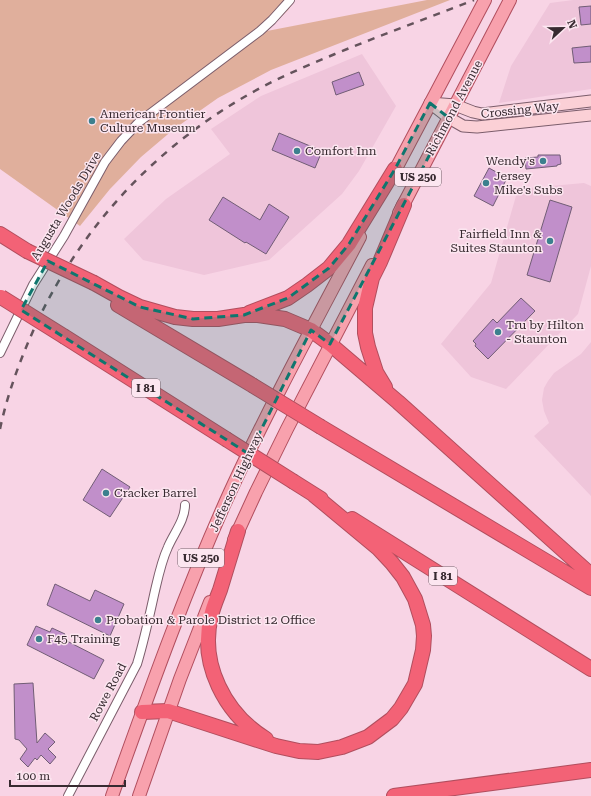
<svg xmlns="http://www.w3.org/2000/svg" width="591" height="796" font-family="'Roboto Serif',serif">
  <style>
    .built { fill: #efc5da }
    .green { fill: #e0af9c }
    .building { fill: #c18fca; stroke: #715d75 }
    .lines { fill: none; stroke-linecap: round; stroke-linejoin: round }
    .street-casing { stroke: #7b5d6b; stroke-width: 10 }
    .secondary-casing { stroke: #7b5d6b; stroke-width: 13 }
    .primary-casing { stroke: #b14e5e; stroke-width: 14 }
    .highway-casing { stroke: #b14e5e; stroke-width: 16 }
    .street { stroke: #fff; stroke-width: 8 }
    .secondary { stroke: #fbd0d6; stroke-width: 11 }
    .primary { stroke: #f8a1ad; stroke-width: 12 }
    .highway { stroke: #f36276; stroke-width: 14 }
    .rail { stroke: #65535c; stroke-width: 2.5; stroke-dasharray: 7 7; stroke-linecap: butt }
    .highway-bridge-casing { stroke: #b14e5e; stroke-width: 16; stroke-linecap: butt }
    .highway-bridge { stroke: #f36276; stroke-width: 14 }
    .marked { fill: #0f766e; fill-opacity: 0.2; stroke: #0f766e; stroke-width: 3; stroke-dasharray: 8 5; stroke-linejoin: round }
    .poi-dot { fill: #3c808e; stroke: #fce6f0; stroke-width: 1.5 }
    .labels { text-anchor: middle; dominant-baseline: central; stroke-width: 3; stroke-linejoin: round; paint-order: stroke }
    .shield { fill: #fce6f0; stroke: #72626a; stroke-width: 1 }
    .shield-label { font-size: 11px; font-weight: bold; fill: #372a30 }
    .street-label { font-size: 12px; fill: #372a30; stroke: #fce6f0 }
    .poi-label { font-size: 12px; fill: #372a30; stroke: #fce6f0; text-anchor: start }
  </style>
  <rect width="100%" height="100%" fill="#f8d4e5"/>
  <!-- built -->
  <path class="built" d="M573,0H591V89L499,103L511,66L550,3Z
    M362,54L396,106L359,171L342,194L269,260L204,275L143,260L124,239L166,199L230,154L211,129L261,96Z
    M584,183L591,186V266L578,314L506,389L471,377L441,344L491,283L518,189Z
    M591,342V496L534,436L549,423L544,411L542,400L544,388L548,381L554,373L581,354Z"/>
  <!-- green -->
  <path class="green" d="M0,0H295L288,10L267,31L427,0H450L271,70L218,98L174,129L141,157L110,189L80,226L0,169Z"/>
  <!-- building -->
  <path class="building" d="M591,6V24L581,25L579,7Z
    M591,46V62L574,63L572,48Z
    M359,72L364,85L336,95L332,82Z
    M279,133L322,151L315,168L272,150Z
    M538,155H560L561,164L557,165V166L526,169L525,158L538,157Z
    M489,168L507,178L493,206L474,196Z
    M223,197L260,220L269,204L289,217L266,254L246,242L245,243L209,220Z
    M550,200L572,207L550,282L527,275Z
    M521,298L535,311L488,359L475,346L476,344L473,341L493,319L497,323Z
    M102,469L130,487L110,517L83,500Z
    M55,584L90,601L95,590L124,604L110,636L47,605Z
    M36,626L50,632L52,628L65,634L63,639L104,660L94,679L27,645Z
    M33,683L37,743L45,733L55,742L48,749L56,757L50,764L41,755L37,760L35,758L28,767L20,759L27,749L19,740L15,739L14,684Z"/>
  <g class="lines">
    <!-- street casing -->
    <g class="street-casing">
      <path id="street" d="M0,353L33,285L64,236L105,162L121,141L139,122L260,31L272,20L290,0
        M68,796L137,664C144,641 149,618 154,595C158,578 161,562 168,547C174,533 185,520 185,505"/>
    </g>
    <!-- secondary casing -->
    <g class="secondary-casing">
      <path id="secondary" d="M430,103L449,118L463,126L477,127L591,115
        M430,103L455,105L473,112L482,114L591,101"/>
    </g>
    <!-- primary casing -->
    <g class="primary-casing">
      <path id="primary" d="M391,178L485,0
        M399,213L510,0
        M234,540L256,492L287,429L372,265
        M112,796C149,693 185,591 230,492C270,405 316,321 360,237
        M139,796L180,679L210,602"/>
    </g>
    <!-- highway casing -->
    <g class="highway-casing">
      <path id="highway" d="M0,234L27,251
        M94,283L119,297L140,307L175,317L193,319H218L244,315H258L285,319L311,330L330,344L398,402L591,575
        M118,305L252,385
        M249,313L288,298L307,285L329,268L349,244L395,169
        M65,337L226,439
        M385,387L376,372L368,347L365,333V308L372,278L380,262L404,205
        M321,427L591,588
        M294,482L321,499
        M352,519L591,669
        M238,531C232,551 226,570 220,590C217,598 213,607 211,616C199,664 225,714 266,739
        M142,712L168,711L276,746L299,751L318,752L342,747L368,737L392,719L401,708L415,684L423,650L424,636L423,625L415,599L403,577L392,563L378,548L314,495
        M394,796L591,770"/>
    </g>
    <!-- street -->
    <use href="#street" class="street"/>
    <!-- secondary -->
    <use href="#secondary" class="secondary"/>
    <!-- primary -->
    <use href="#primary" class="primary"/>
    <!-- highway -->
    <use href="#highway" class="highway"/>
    <!-- rail -->
    <path class="rail" d="M0,429C8,391 22,355 38,320C87,218 164,139 264,86C287,74 311,64 335,54C381,35 428,18 474,0"/>
    <!-- highway-bridge casing -->
    <g class="highway-bridge-casing">
      <path id="highway-bridge" d="M27,251L94,283
        M1,297L65,337
        M252,385L321,427
        M226,439L294,482"/>
    </g>
    <!-- highway-bridge -->
    <use href="#highway-bridge" class="highway-bridge"/>
  </g>
  <!-- marked area -->
  <path class="marked" d="M430,103L449,118L330,344L311,330L249,454L21,310L48,261L140,307L193,319L244,315L288,298L329,268L349,244L395,169Z"/>
  <!-- markers -->
  <g class="poi-dot">
    <circle cx="92" cy="121" r="4"/>
    <circle cx="297" cy="151" r="4"/>
    <circle cx="543" cy="161" r="4"/>
    <circle cx="486" cy="183" r="4"/>
    <circle cx="550" cy="241" r="4"/>
    <circle cx="498" cy="332" r="4"/>
    <circle cx="106" cy="493" r="4"/>
    <circle cx="98" cy="620" r="4"/>
    <circle cx="39" cy="639" r="4"/>
  </g>
  <g class="labels">
    <!-- shield labels -->
    <g class="shield">
      <rect x="395" y="168" width="46" height="18" rx="3"/>
      <rect x="132" y="379" width="28" height="18" rx="3"/>
      <rect x="178" y="549" width="46" height="18" rx="3"/>
      <rect x="429" y="567" width="28" height="18" rx="3"/>
    </g>
    <g class="shield-label">
      <text x="418" y="177">US 250</text>
      <text x="146" y="388">I 81</text>
      <text x="201" y="558">US 250</text>
      <text x="443" y="576">I 81</text>
    </g>
    <!-- street labels -->
    <g class="street-label">
      <text transform="translate(454 108) rotate(-62)">Richmond Avenue</text>
      <text transform="translate(520 110) rotate(-6)">Crossing Way</text>
      <text transform="translate(66 206) rotate(-59)">Augusta Woods Drive</text>
      <text transform="translate(236 482) rotate(-65)">Jefferson Highway</text>
      <text transform="translate(108 692) rotate(-62)">Rowe Road</text>
    </g>
    <!-- poi labels -->
    <g class="poi-label">
      <text x="100" y="114">American Frontier<tspan x="100" dy="14">Culture Museum</tspan></text>
      <text x="305" y="151">Comfort Inn</text>
      <text x="535" y="161" text-anchor="end">Wendy's</text>
      <text x="494" y="176">Jersey<tspan x="494" dy="14">Mike's Subs</tspan></text>
      <text x="542" y="234" text-anchor="end">Fairfield Inn &amp;<tspan x="542" dy="14">Suites Staunton</tspan></text>
      <text x="506" y="325">Tru by Hilton<tspan x="506" dy="14">- Staunton</tspan></text>
      <text x="114" y="493">Cracker Barrel</text>
      <text x="106" y="620">Probation &amp; Parole District 12 Office</text>
      <text x="47" y="639">F45 Training</text>
    </g>
  </g>
  <!-- north arrow -->
  <g transform="translate(563 28) rotate(68)" stroke="#fce6f0" stroke-width="3" paint-order="stroke">
  <path d="M0-3L7 15L0 10L-7 15Z" fill="#372a30"/>
  <text y="-6" font-size="11" font-weight="bold" text-anchor="middle" fill="#372a30">N</text>
  </g>
  <!-- scale -->
  <path d="M10 780v6h115v-6" fill="none" stroke="#372a30" stroke-width="2"/>
  <text x="16" y="780" font-size="12" fill="#372a30" stroke="#fce6f0" stroke-width="3" paint-order="stroke">100 m</text>
</svg>
